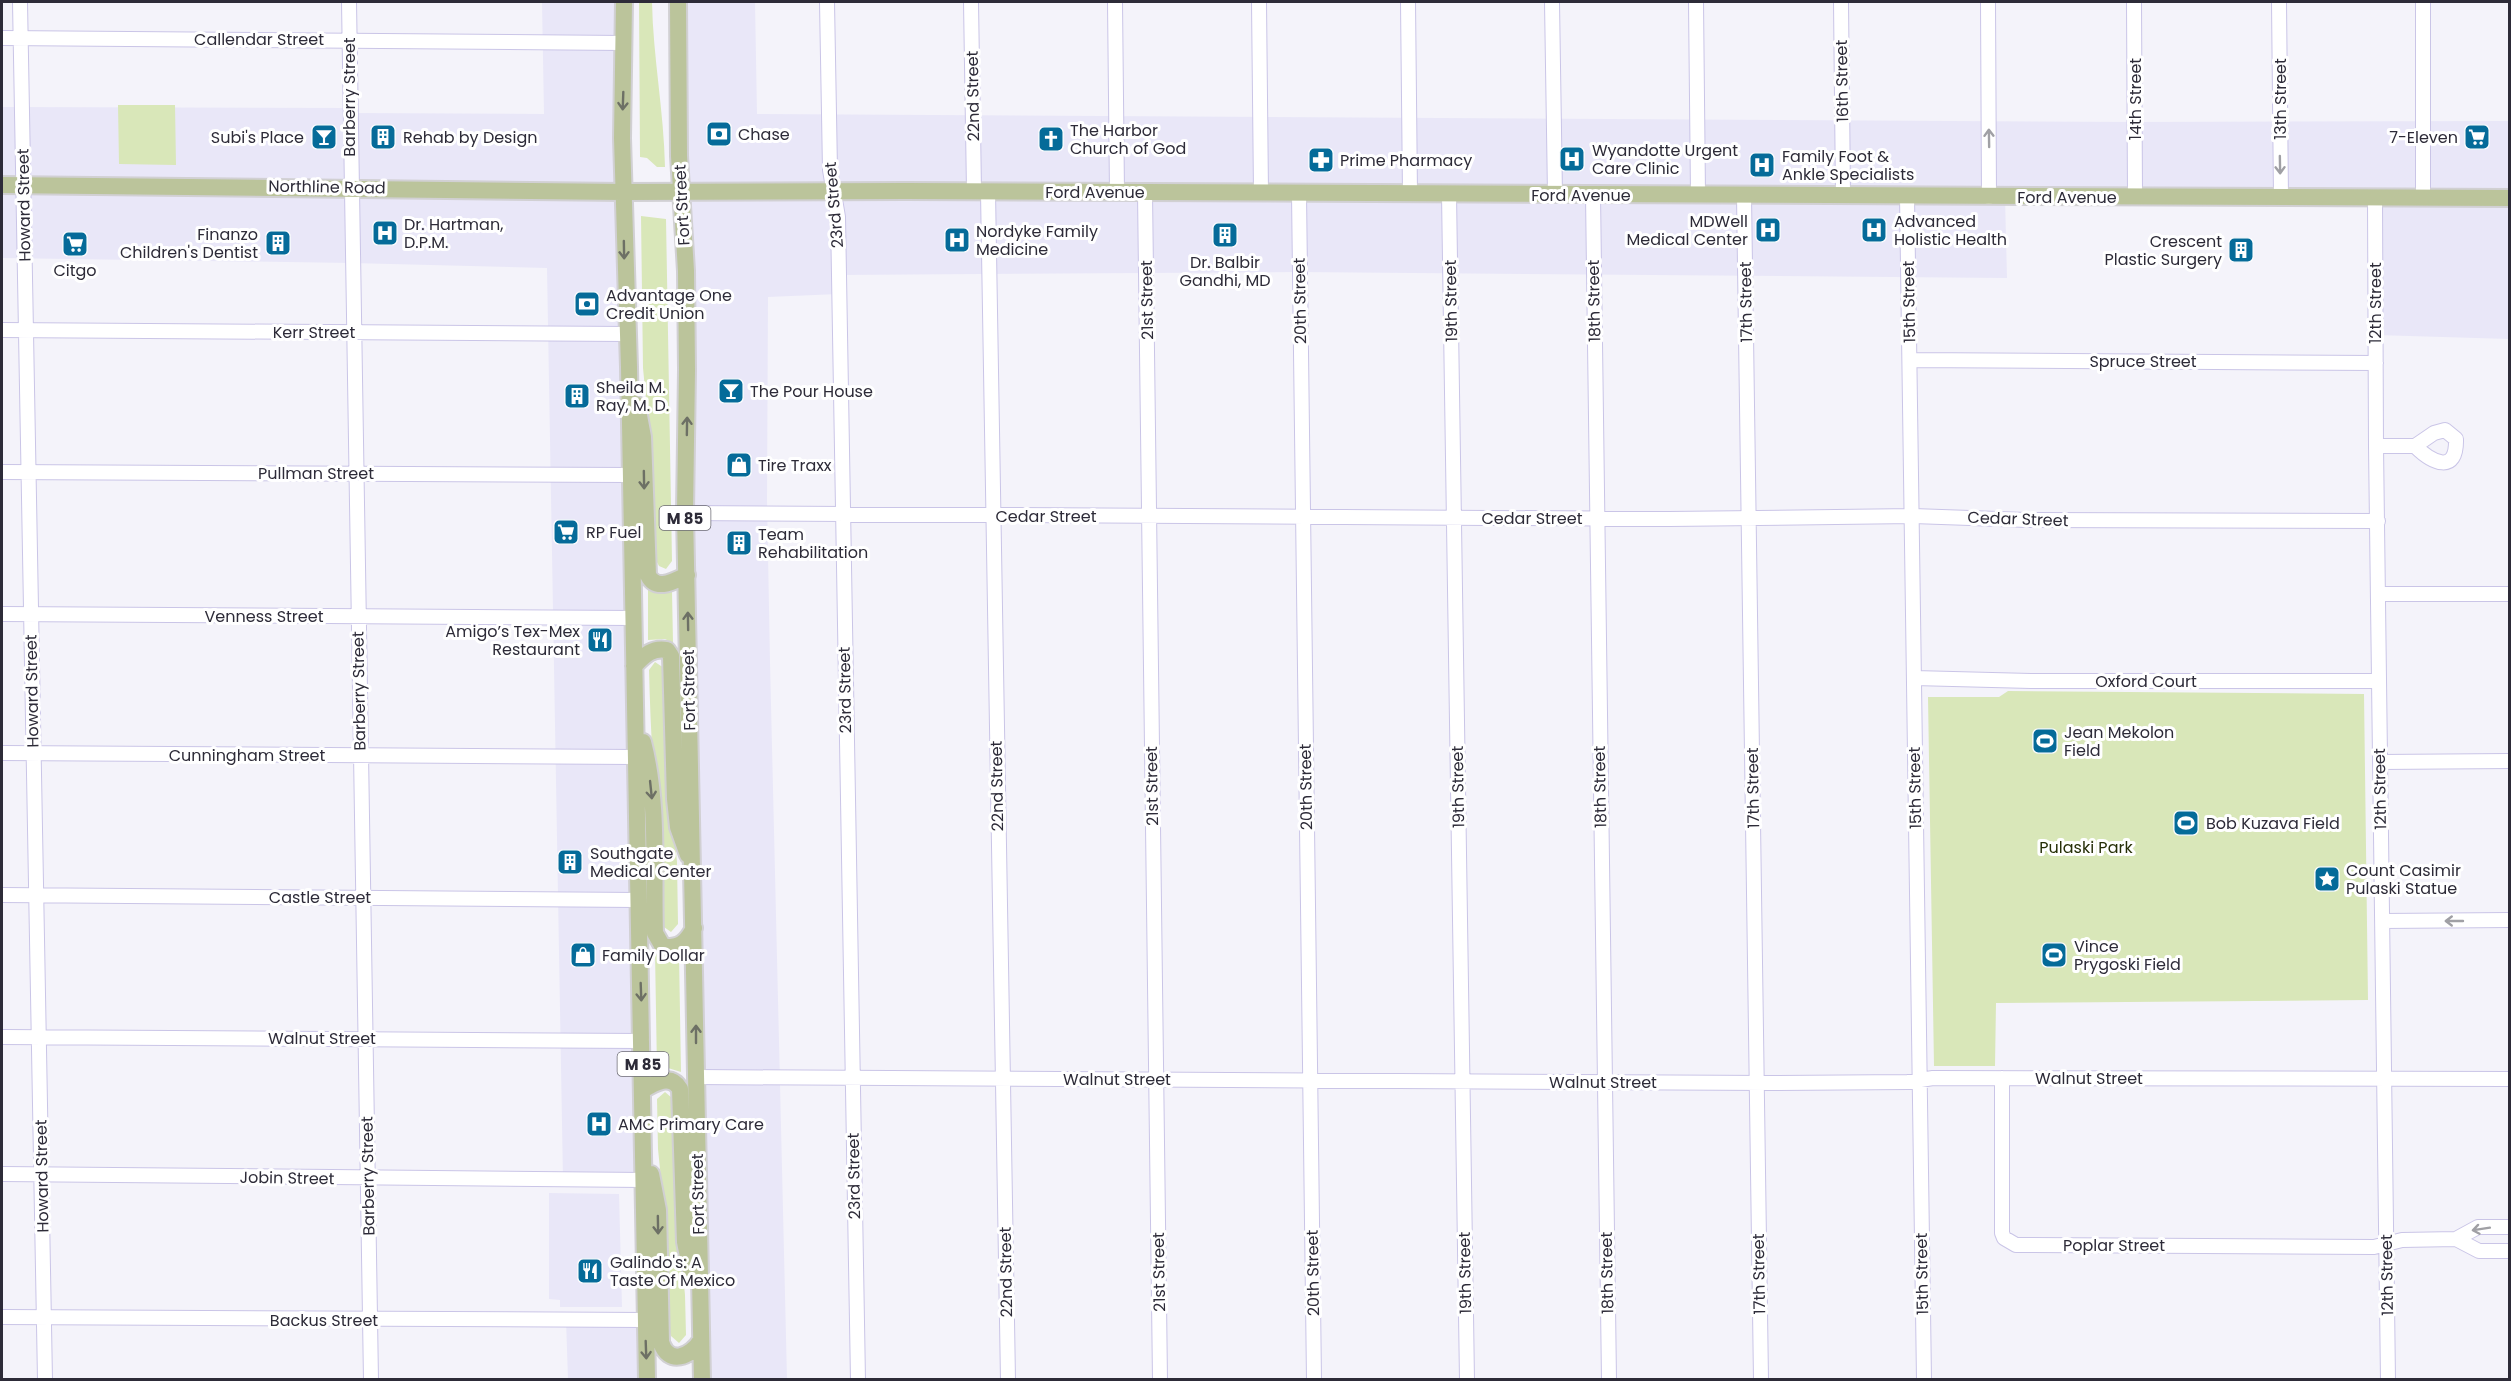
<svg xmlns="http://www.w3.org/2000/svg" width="2511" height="1381" font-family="Poppins,sans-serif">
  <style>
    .built { fill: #e9e7f8 }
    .green { fill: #d9e7b9 }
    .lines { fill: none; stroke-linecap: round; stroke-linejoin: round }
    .minor-casing { stroke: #cac5e7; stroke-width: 16 }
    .major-casing { stroke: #d1d0d3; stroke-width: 20 }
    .minor { stroke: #fff; stroke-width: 14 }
    .major { stroke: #bbc49b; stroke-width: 16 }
    .oneway { stroke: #6d7065 }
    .oneway2 { stroke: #a0a0a5 }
    .labels { text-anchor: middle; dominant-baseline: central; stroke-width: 6; stroke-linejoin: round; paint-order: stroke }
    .shield { fill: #fff; stroke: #6c6b74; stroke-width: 1.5 }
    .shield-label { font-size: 15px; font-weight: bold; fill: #2d2b38 }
    .street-label { font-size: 16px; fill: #2d2b38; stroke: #fff }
    .poi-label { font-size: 16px; fill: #2d2b38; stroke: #fff; text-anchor: start }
    .park-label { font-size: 16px; fill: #252e06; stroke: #fff }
  </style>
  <rect width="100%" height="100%" fill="#f4f3fa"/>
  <!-- built -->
  <path class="built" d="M542,2H624L644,1180H563L547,268L351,263L2,258V107L349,108V113L544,114Z
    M678,2H755L757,114L2135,122L2509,121V339L2376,335L2375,198L2005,197L2007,278L1299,272L838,275V294L768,297L767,500L770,662L787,1379H702Z
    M549,1193L619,1194L622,1307H560V1300L549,1299Z
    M566,1320H646L647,1379H568Z"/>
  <!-- green -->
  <path class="green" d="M639,2H652C653,57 664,112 665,167H657L647,158L640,157Z
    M118,105H175L176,165L119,164Z
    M641,216L666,219L672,561L666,569L659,566L654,556L649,430L643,368Z
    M648,589L657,593L672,591L673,643L665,639L648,640Z
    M655,662L664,668L671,804L677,862L678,924L671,932L664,927L662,922C658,838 651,754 649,670Z
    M2008,691L2364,694L2368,1000L1996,1003L1995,1066H1934L1928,697H1999Z
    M655,952L668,956L679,954L681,1072L668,1068L657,1070Z
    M665,1092L672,1098L679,1234L685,1295L686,1335L679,1343L671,1336L668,1327L664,1209L658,1149L657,1099Z"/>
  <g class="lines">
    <!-- minor casing -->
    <g class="minor-casing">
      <path id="minor" d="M20,2L45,1380
        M349,2L371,1380
        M827,2L830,170L838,217L858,1380
        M971,2L974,191
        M1115,2L1117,193
        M1259,2L1261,193
        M1408,2L1410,194
        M1552,2L1555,195
        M1696,2L1698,195
        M1841,2L1843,196
        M1988,2L1989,197
        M2134,2L2135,197
        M2279,2L2281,197
        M2423,2V198
        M2,38L624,43
        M988,192L1008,1380
        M1145,193L1160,1380
        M1299,194L1314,1380
        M1449,194L1467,1380
        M1593,195L1609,1380
        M1744,196L1761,1380
        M1907,196L1924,1380
        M2375,198L2376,446L2388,1380
        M2,330L627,334
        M1910,360L2376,363
        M2376,446H2415L2434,433L2445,430L2456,439C2457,475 2432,463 2415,446
        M2,472L631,475
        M685,513L1669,519L1913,516L2027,520L2378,521
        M2378,594H2510
        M2,614L634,618
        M1914,678L2031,681H2379
        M2,753L636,757
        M2380,762L2510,761
        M2,895L638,900
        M2382,921L2510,920
        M2,1037L642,1041
        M696,1077L1768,1083L1908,1082L1933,1078L2510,1079
        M2002,1078V1233L2004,1238L2016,1245L2374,1247L2402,1240L2456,1239L2479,1251H2510
        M2,1174L644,1180
        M2456,1239L2478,1227H2510
        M2,1317L646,1320"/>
    </g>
    <!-- major casing -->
    <g class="major-casing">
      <path id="major" d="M624,2L622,138L629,367L647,1380
        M678,2L679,156L686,271L687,370L685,513L702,1380
        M2,185L623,192L906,191L2510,198
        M637,405L643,437L648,575C656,592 674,581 687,575
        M634,666C644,656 652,647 667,650L671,656L675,799L678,827L688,855
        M643,742C659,803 653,870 655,933L663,947C680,948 686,943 694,928
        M643,1090C654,1083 671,1073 680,1089L685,1242L692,1276
        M651,1174L658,1210L661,1342C668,1366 691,1357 701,1340"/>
    </g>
    <!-- minor -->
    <use href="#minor" class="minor"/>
    <!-- major -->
    <use href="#major" class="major"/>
  </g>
  <!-- one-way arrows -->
  <defs><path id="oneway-shaft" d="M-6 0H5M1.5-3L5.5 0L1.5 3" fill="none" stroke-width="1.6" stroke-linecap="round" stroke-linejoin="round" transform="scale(1.5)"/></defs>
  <g class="oneway">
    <use href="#oneway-shaft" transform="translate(623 101) rotate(92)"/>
    <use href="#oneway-shaft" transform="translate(624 250) rotate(89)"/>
    <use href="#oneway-shaft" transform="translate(687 426) rotate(-89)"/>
    <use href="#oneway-shaft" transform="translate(644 480) rotate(89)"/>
    <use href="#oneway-shaft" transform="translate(688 621) rotate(-91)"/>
    <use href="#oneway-shaft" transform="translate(651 790) rotate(84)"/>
    <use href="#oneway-shaft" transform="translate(641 992) rotate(88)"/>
    <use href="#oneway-shaft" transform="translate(696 1034) rotate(-90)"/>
    <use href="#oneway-shaft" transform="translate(658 1225) rotate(89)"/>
    <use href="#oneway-shaft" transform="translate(646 1350) rotate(88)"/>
  </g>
  <g class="oneway2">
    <use href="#oneway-shaft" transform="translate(1989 138) rotate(-91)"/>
    <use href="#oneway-shaft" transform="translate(2280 165) rotate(89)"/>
    <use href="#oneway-shaft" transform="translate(2454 921) rotate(180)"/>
    <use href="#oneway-shaft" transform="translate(2481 1229) rotate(171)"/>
  </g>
  <!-- icons -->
  <defs>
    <g id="bank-square" transform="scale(1.35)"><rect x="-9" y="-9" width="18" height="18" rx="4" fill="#056b99" stroke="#fff"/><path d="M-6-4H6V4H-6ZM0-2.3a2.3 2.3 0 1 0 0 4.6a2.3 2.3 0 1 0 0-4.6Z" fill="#fff"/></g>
    <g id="bar-square" transform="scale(1.35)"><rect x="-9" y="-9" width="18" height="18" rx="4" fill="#056b99" stroke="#fff"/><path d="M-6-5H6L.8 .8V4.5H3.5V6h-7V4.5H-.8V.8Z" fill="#fff"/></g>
    <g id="building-square" transform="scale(1.35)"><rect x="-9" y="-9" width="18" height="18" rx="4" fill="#056b99" stroke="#fff"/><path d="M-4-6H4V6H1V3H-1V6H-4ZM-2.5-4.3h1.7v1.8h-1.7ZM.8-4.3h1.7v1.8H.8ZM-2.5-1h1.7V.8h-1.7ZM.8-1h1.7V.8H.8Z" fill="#fff"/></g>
    <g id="supermarket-square" transform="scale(1.35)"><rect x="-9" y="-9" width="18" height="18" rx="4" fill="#056b99" stroke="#fff"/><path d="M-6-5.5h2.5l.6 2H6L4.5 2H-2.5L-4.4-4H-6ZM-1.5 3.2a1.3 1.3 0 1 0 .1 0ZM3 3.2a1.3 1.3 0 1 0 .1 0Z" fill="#fff"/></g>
    <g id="church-square" transform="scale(1.35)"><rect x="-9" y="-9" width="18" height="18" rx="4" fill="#056b99" stroke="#fff"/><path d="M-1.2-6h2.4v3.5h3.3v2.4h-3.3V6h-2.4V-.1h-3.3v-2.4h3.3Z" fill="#fff"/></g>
    <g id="hospital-square" transform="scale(1.35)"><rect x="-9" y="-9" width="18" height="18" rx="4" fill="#056b99" stroke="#fff"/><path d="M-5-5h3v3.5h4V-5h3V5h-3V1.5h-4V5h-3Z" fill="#fff"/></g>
    <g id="pharmacy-square" transform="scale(1.35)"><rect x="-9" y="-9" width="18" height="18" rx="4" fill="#056b99" stroke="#fff"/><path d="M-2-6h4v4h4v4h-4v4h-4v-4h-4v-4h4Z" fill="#fff"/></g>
    <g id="shop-square" transform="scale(1.35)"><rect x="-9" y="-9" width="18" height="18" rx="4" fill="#056b99" stroke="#fff"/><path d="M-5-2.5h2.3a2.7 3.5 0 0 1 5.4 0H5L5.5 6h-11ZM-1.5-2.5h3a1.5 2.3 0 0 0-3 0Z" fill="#fff"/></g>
    <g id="restaurant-square" transform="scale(1.35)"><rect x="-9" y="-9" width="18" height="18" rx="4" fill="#056b99" stroke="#fff"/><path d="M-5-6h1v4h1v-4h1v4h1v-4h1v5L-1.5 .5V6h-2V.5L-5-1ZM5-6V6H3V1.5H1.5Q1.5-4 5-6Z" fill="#fff"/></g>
    <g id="stadium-square" transform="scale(1.35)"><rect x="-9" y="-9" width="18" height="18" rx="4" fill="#056b99" stroke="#fff"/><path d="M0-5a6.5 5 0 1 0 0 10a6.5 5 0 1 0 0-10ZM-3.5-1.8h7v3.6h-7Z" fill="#fff"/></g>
    <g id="sight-square" transform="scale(1.35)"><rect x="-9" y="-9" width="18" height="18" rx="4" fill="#056b99" stroke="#fff"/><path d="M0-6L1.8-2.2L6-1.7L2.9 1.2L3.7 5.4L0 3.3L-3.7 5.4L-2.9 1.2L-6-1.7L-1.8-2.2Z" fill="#fff"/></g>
  </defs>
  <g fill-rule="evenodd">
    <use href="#bank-square" x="719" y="134"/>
    <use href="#bar-square" x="324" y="137"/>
    <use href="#building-square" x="383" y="137"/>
    <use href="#supermarket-square" x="2477" y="137"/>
    <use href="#church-square" x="1051" y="139"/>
    <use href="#hospital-square" x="1572" y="159"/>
    <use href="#pharmacy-square" x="1321" y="160"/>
    <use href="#hospital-square" x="1762" y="165"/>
    <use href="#hospital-square" x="1768" y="230"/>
    <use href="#hospital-square" x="1874" y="230"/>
    <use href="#hospital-square" x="385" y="233"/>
    <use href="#building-square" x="1225" y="235"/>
    <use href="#hospital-square" x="957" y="240"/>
    <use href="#building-square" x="278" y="243"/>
    <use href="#supermarket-square" x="75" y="244"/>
    <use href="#building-square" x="2241" y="250"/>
    <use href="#bank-square" x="587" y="304"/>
    <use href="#bar-square" x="731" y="391"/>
    <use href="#building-square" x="577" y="396"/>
    <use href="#shop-square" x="739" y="465"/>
    <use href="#supermarket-square" x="566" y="532"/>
    <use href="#building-square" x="739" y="543"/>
    <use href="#restaurant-square" x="600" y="640"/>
    <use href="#stadium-square" x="2045" y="741"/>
    <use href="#stadium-square" x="2186" y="823"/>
    <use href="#building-square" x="570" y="862"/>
    <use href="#sight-square" x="2327" y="879"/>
    <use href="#shop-square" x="583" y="955"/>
    <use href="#stadium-square" x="2054" y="955"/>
    <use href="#hospital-square" x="599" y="1124"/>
    <use href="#restaurant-square" x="590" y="1271"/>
  </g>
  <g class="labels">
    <!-- shield labels -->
    <g class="shield">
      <rect x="659.5" y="506" width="51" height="24" rx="4.5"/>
      <rect x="617.5" y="1052" width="51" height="24" rx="4.5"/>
    </g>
    <g class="shield-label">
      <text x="685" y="518">M 85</text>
      <text x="643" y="1064">M 85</text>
    </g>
    <!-- street labels -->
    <g class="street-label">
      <text x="259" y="39">Callendar Street</text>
      <text transform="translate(1842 81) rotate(-91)">16th Street</text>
      <text transform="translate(973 96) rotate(-91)">22nd Street</text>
      <text transform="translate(349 97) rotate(-90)">Barberry Street</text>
      <text transform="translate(2135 99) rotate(-90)">14th Street</text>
      <text transform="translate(2280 99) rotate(-90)">13th Street</text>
      <text transform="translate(327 187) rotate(1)">Northline Road</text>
      <text x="1095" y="192">Ford Avenue</text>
      <text x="1581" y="195">Ford Avenue</text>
      <text x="2067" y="197">Ford Avenue</text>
      <text transform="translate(24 205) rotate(-91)">Howard Street</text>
      <text transform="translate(682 205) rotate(-93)">Fort Street</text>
      <text transform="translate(834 205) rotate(-95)">23rd Street</text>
      <text transform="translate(1147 300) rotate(-91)">21st Street</text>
      <text transform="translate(1300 301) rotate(-91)">20th Street</text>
      <text transform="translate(1451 301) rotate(-91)">19th Street</text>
      <text transform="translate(1594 301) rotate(-91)">18th Street</text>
      <text transform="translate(1746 302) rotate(-91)">17th Street</text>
      <text transform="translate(1909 302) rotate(-91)">15th Street</text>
      <text transform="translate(2375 303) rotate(-90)">12th Street</text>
      <text x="314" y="332">Kerr Street</text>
      <text x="2143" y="361">Spruce Street</text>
      <text x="316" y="473">Pullman Street</text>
      <text x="1046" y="516">Cedar Street</text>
      <text x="1532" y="518">Cedar Street</text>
      <text transform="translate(2018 519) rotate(2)">Cedar Street</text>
      <text x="264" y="616">Venness Street</text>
      <text x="2146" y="681">Oxford Court</text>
      <text transform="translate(689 690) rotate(-91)">Fort Street</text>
      <text transform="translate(845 690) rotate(-91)">23rd Street</text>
      <text transform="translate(32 691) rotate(-91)">Howard Street</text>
      <text transform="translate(359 691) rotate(-91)">Barberry Street</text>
      <text x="247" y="755">Cunningham Street</text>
      <text transform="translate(997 786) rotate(-91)">22nd Street</text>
      <text transform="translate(1152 786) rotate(-91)">21st Street</text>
      <text transform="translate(1306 787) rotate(-91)">20th Street</text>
      <text transform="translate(1458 787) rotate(-91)">19th Street</text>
      <text transform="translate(1600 787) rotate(-91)">18th Street</text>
      <text transform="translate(1753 788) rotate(-91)">17th Street</text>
      <text transform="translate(1915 788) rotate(-91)">15th Street</text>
      <text transform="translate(2380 789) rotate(-91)">12th Street</text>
      <text x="320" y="897">Castle Street</text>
      <text x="322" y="1038">Walnut Street</text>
      <text x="2089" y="1078">Walnut Street</text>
      <text x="1117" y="1079">Walnut Street</text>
      <text x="1603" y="1082">Walnut Street</text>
      <text transform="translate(42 1176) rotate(-91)">Howard Street</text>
      <text transform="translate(368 1176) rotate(-91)">Barberry Street</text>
      <text transform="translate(854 1176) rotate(-91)">23rd Street</text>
      <text transform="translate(287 1178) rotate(1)">Jobin Street</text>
      <text transform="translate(698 1194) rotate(-91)">Fort Street</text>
      <text x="2114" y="1245">Poplar Street</text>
      <text transform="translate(1006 1272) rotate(-91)">22nd Street</text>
      <text transform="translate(1159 1272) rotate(-91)">21st Street</text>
      <text transform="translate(1313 1273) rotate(-91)">20th Street</text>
      <text transform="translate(1465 1273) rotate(-91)">19th Street</text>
      <text transform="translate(1607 1273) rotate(-91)">18th Street</text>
      <text transform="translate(1759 1274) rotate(-91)">17th Street</text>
      <text transform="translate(1922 1274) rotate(-91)">15th Street</text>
      <text transform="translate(2387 1275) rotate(-91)">12th Street</text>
      <text x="324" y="1320">Backus Street</text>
    </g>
    <!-- poi labels -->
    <g class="poi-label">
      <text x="1070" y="130">The Harbor<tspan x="1070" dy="18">Church of God</tspan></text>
      <text x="738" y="134">Chase</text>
      <text x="304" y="137" text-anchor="end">Subi's Place</text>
      <text x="403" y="137">Rehab by Design</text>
      <text x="2458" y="137" text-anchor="end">7-Eleven</text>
      <text x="1592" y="150">Wyandotte Urgent<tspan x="1592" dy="18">Care Clinic</tspan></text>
      <text x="1782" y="156">Family Foot &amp;<tspan x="1782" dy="18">Ankle Specialists</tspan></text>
      <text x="1340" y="160">Prime Pharmacy</text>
      <text x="1748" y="221" text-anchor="end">MDWell<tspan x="1748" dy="18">Medical Center</tspan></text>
      <text x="1894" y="221">Advanced<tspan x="1894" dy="18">Holistic Health</tspan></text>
      <text x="404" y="224">Dr. Hartman,<tspan x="404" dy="18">D.P.M.</tspan></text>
      <text x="976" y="231">Nordyke Family<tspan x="976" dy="18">Medicine</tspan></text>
      <text x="258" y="234" text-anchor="end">Finanzo<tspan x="258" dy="18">Children's Dentist</tspan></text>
      <text x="2222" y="241" text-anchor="end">Crescent<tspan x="2222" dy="18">Plastic Surgery</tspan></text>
      <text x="1225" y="262" text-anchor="middle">Dr. Balbir<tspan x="1225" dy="18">Gandhi, MD</tspan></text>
      <text x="75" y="270" text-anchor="middle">Citgo</text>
      <text x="606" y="295">Advantage One<tspan x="606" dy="18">Credit Union</tspan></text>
      <text x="596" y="387">Sheila M.<tspan x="596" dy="18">Ray, M. D.</tspan></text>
      <text x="750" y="391">The Pour House</text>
      <text x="758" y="465">Tire Traxx</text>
      <text x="586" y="532">RP Fuel</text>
      <text x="758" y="534">Team<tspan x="758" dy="18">Rehabilitation</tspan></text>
      <text x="580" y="631" text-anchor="end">Amigo’s Tex-Mex<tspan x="580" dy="18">Restaurant</tspan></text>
      <text x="2064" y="732">Jean Mekolon<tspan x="2064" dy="18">Field</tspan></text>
      <text x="2206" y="823">Bob Kuzava Field</text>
      <text x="590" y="853">Southgate<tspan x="590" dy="18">Medical Center</tspan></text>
      <text x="2346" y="870">Count Casimir<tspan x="2346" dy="18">Pulaski Statue</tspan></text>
      <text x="2074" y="946">Vince<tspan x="2074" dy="18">Prygoski Field</tspan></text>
      <text x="602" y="955">Family Dollar</text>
      <text x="618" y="1124">AMC Primary Care</text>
      <text x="610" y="1262">Galindo's: A<tspan x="610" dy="18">Taste Of Mexico</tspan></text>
    </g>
    <!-- park labels -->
    <g class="park-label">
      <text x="2086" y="847">Pulaski Park</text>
    </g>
  </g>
  <!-- border -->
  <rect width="2511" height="1381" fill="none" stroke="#2d2b38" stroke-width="6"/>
</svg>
